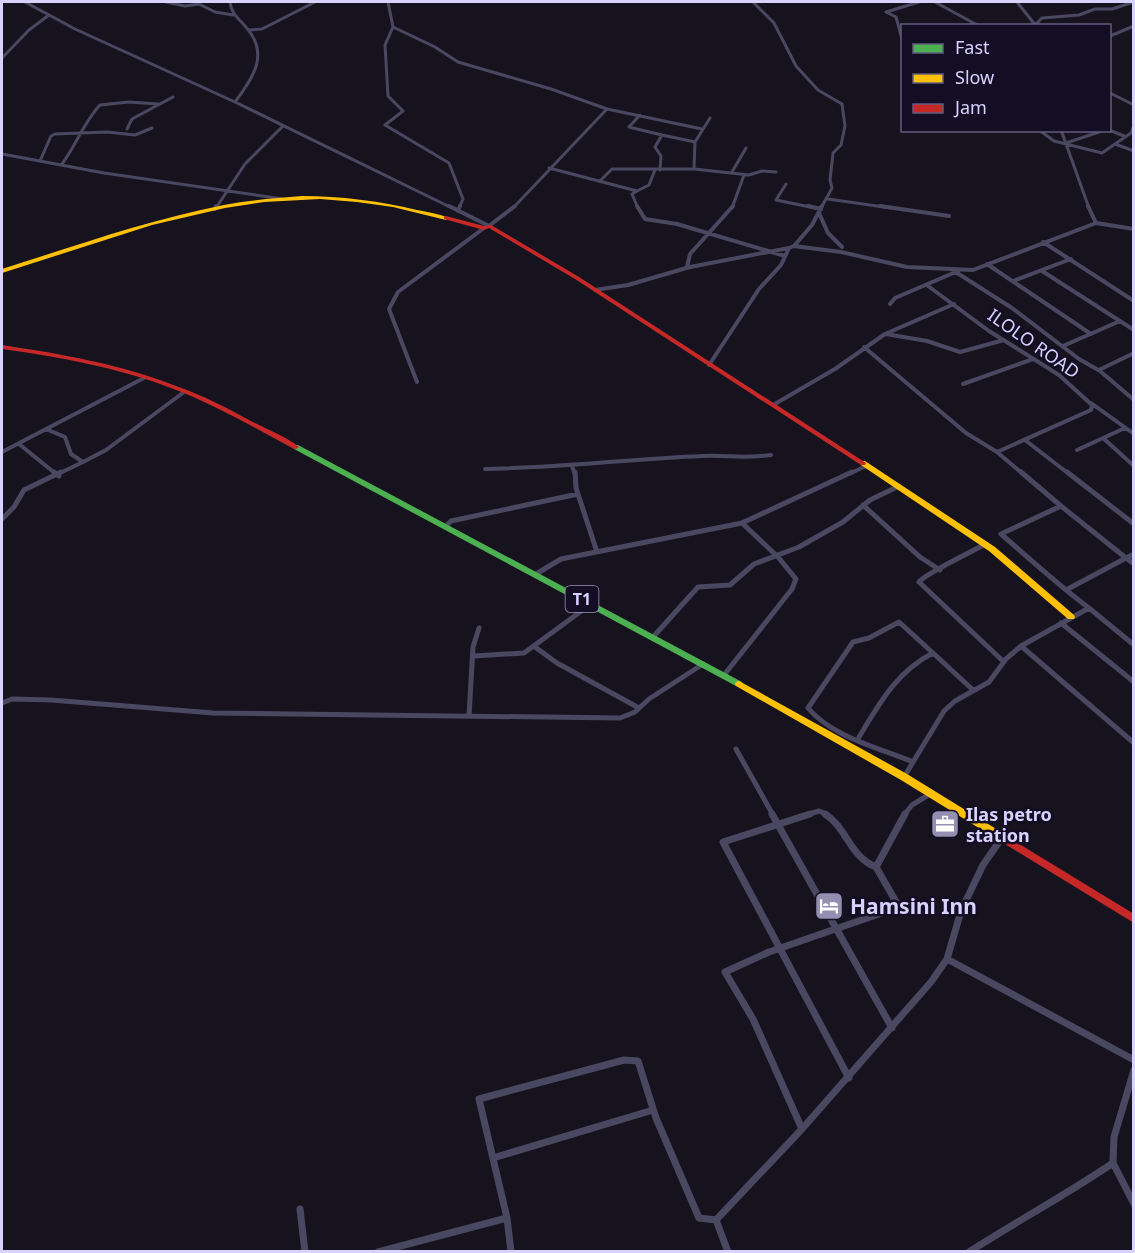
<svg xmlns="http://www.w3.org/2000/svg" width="1135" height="1253" font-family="'Noto Sans',sans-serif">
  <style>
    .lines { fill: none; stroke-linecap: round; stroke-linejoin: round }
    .street-far3 { stroke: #4a4860; stroke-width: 3 }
    .street-far2 { stroke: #4a4860; stroke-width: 4 }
    .street-far1 { stroke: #4a4860; stroke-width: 5 }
    .street { stroke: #4a4860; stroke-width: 7 }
    .fast { fill: #4caf50; fill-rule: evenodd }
    .slow { fill: #ffc107; fill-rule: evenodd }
    .jam { fill: #c62828; fill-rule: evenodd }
    .labels { text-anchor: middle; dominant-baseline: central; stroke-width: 5; stroke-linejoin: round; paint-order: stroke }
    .shield { fill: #130e24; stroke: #9d97bd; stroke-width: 1.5 }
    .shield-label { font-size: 16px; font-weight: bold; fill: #d8d2ff }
    .street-label { font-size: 18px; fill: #d8d2ff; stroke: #130e24 }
    .poi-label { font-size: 18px; font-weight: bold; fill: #d8d2ff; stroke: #130e24; text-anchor: start }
    .near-poi-label { font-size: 21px; font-weight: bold; fill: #d8d2ff; stroke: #130e24; text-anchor: start }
  </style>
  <rect width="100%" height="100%" fill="#16131f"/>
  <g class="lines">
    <!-- street-far3 -->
    <path class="street-far3" d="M25,2L75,29L235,102L452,208
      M166,2L185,6L199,4L215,12L233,15
      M230,2C231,13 238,18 245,26C270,53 254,77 235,102
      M388,2L393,27L385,45L388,96L403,111L385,125L449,163L463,199L459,208
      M753,2L774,23L796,66L818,90L842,104L845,126L841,145L833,153L830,180L832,188L821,208
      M935,2L979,26
      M1017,2L1036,26
      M1036,24L1042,18L1079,15L1095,9H1112L1134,2
      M393,27L435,47L458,62L551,89L607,109L702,129
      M249,30L262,29L315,2
      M1110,36L1134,26
      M902,39L896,17L886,12L919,2
      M2,58L29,30L49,15
      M1110,93L1134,105
      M640,115L629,127L662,135L655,147L661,156L660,170
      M710,118L695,142L694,169L749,175L762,171L776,172
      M127,129L132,119L173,97
      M1039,130L1054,141L1102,153L1131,133L1134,125
      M1061,130L1089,208
      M1109,130L1124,136
      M662,135L695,142
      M1066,143L1105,130
      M1115,144L1134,151
      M2,154L104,173L283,199
      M40,161L51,136L55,134L107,132L135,135L152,128
      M62,164C76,145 84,122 100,105L129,102L158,104
      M549,168L637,191L632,194L638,208
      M732,172L746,148
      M600,181L612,169H694
      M786,184L776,200L815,208
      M637,191L649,185L655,170
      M828,199L891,208
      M216,208L245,164L283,126
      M513,208L607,109
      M732,208L744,175"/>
    <!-- street-far2 -->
    <path class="street-far2" d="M449,206L489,226L515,206
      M637,206L645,219L677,224L785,256
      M808,206L821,209
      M880,206L949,216
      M1088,206L1096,223
      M215,209L216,206
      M458,211L460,206
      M819,213L828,233L842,247
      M1043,242L1134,301
      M794,246L812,225L822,206
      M987,264L1091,334
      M687,267L690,254L733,206
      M954,271L1012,308L1079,359L1100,371L1134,400
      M1042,271L1134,330
      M1013,281L1071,259
      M928,286L989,331L1059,375L1092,405L1091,410L997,452
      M595,290L628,285L690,267L789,248
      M890,304L895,298L958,271
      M886,334L927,341L960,352L1004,340
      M1063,346L1120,321
      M864,347L966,433L997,452L1023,474
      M709,365L759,289L781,265L789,248L794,246L841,252L907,267L973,270L1096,223L1134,229
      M1099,370L1134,353
      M417,382L389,309L398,292L484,228
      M963,384L1033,359
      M1091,403L1134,434
      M773,405L835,369L885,334L954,304
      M46,429L65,437L71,454L83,462L106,450L184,392
      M1103,438L1134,466
      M1025,440L1069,474
      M19,444L56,474
      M1077,450L1125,428
      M2,452L144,378
      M572,466L575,474
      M485,469C558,468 629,459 702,456C727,455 744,459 771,455
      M58,474L83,462
      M849,474L868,465"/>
    <!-- street-far1 -->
    <path class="street-far1" d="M54,472L59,476
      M575,472L576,488L597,552
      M1021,472L1061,506
      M1067,472L1134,524
      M863,505L920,557L940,570
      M2,519L14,507L24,490L61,472
      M446,526L451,521L578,494
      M985,544C972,552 926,573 919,582L1004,662
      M1134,554L1126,558L1134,564
      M536,574L561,559L742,523L852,472
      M1089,608L1134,645
      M1061,623L1134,682
      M653,637L698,587L730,585L754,564L799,547L843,522L870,500L899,486
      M1021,646L1134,743
      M535,647L557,663L639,708
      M474,656L524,653L591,604
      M724,675L792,589L796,579L778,557L742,523
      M2,703L12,699L51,700L213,713L620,718L635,712L649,699L703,664
      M469,716L473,647L479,628
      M859,737C879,704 897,671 933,653L973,690
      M736,749L773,815
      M913,762C880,748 832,737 808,708L853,642L869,638L899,622L933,653
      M904,777L944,711L955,701L989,682L1006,659L1021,646L1089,608C1058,585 1030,559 1001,534L1061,506L1126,558L1066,590
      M806,815L819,811L828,815
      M904,815L912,805L930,794"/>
    <!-- street -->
    <path class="street" d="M772,814L892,1028
      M810,814L723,842L849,1078
      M825,814C847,828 850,857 876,867
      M947,959L1134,1060
      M1134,1070L1114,1137L1113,1163L1134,1204
      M802,1129L931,982L947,959L961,911L983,865L1001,839
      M493,1158L653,1110
      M300,1209L305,1252
      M378,1252L507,1218
      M511,1252L507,1218L479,1099L624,1060L638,1061L656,1118L699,1218L716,1220
      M728,1252L716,1220L802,1129L753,1019L725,972L769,952L899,907L876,867L905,814
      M969,1252C1017,1221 1066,1195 1113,1163"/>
    <!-- fast -->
    <path class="fast" d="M294,445H298L742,682L743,684L742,686H736L294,449L293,447Z"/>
    <!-- slow -->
    <path class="slow" d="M302,196C341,196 379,201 417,210C428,212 439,214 449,218L446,220L393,207L357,202L320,199L264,202L225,208L152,225L2,273V269C75,246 148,220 224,205C250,200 276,198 302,196Z
      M861,461H865L995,547L1074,615L1075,617L1074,619H1068L989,551L861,465L860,463Z
      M739,681L907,774L1006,835L1007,838L1006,841L1003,842L1000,841L901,780L736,686L735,684L736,682Z"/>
    <!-- jam -->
    <path class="jam" d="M446,216L484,226L491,225L579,277L866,463L865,465H861L575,279L489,228L484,230L444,219V217Z
      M2,345C61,354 120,364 176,386C202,395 227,408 251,421C266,429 287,437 299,447L296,449H294C253,427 214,404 171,388C116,367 59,357 2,349Z
      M1003,834L1134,914V923L1000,841L999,838L1000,835Z"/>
  </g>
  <!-- icons -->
  <defs>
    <g id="office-square" transform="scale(1.5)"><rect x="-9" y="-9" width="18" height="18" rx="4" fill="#948fb1" stroke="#130e24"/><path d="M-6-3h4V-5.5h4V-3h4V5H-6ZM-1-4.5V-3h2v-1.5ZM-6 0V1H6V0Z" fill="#fff"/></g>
    <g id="hotel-square" transform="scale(1.5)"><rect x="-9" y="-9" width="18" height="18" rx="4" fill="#948fb1" stroke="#130e24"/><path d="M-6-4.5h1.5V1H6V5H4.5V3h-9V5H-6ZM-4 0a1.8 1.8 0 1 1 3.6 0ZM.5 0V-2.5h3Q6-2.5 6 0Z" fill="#fff"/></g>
  </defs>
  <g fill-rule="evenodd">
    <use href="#office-square" x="945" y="824"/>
    <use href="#hotel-square" x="829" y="906"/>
  </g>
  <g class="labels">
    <!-- shield labels -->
    <rect class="shield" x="565.5" y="586" width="33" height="26" rx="4.5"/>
    <g class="shield-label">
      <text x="582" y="599">T1</text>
    </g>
    <!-- street labels -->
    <g class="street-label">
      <text transform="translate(1034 343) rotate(35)">ILOLO ROAD</text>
    </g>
    <!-- poi labels -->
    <g class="poi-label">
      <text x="966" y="814">Ilas petro<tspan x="966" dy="21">station</tspan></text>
    </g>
    <!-- near-poi labels -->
    <g class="near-poi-label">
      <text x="850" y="906">Hamsini Inn</text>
    </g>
  </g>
  <!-- border -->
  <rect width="1135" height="1253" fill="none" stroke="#d8d2ff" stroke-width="6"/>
  <!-- legend -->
  <rect x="901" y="24" width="210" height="108" fill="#130e24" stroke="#625c7c" stroke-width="1.5"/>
  <rect x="913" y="44" width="30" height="9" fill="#4caf50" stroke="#625c7c" stroke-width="1.5"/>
  <text x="955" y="54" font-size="18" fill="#d8d2ff">Fast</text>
  <rect x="913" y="74" width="30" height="9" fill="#ffc107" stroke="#625c7c" stroke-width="1.5"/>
  <text x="955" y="84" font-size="18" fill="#d8d2ff">Slow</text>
  <rect x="913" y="104" width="30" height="9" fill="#c62828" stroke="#625c7c" stroke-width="1.5"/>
  <text x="955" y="114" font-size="18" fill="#d8d2ff">Jam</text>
</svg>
